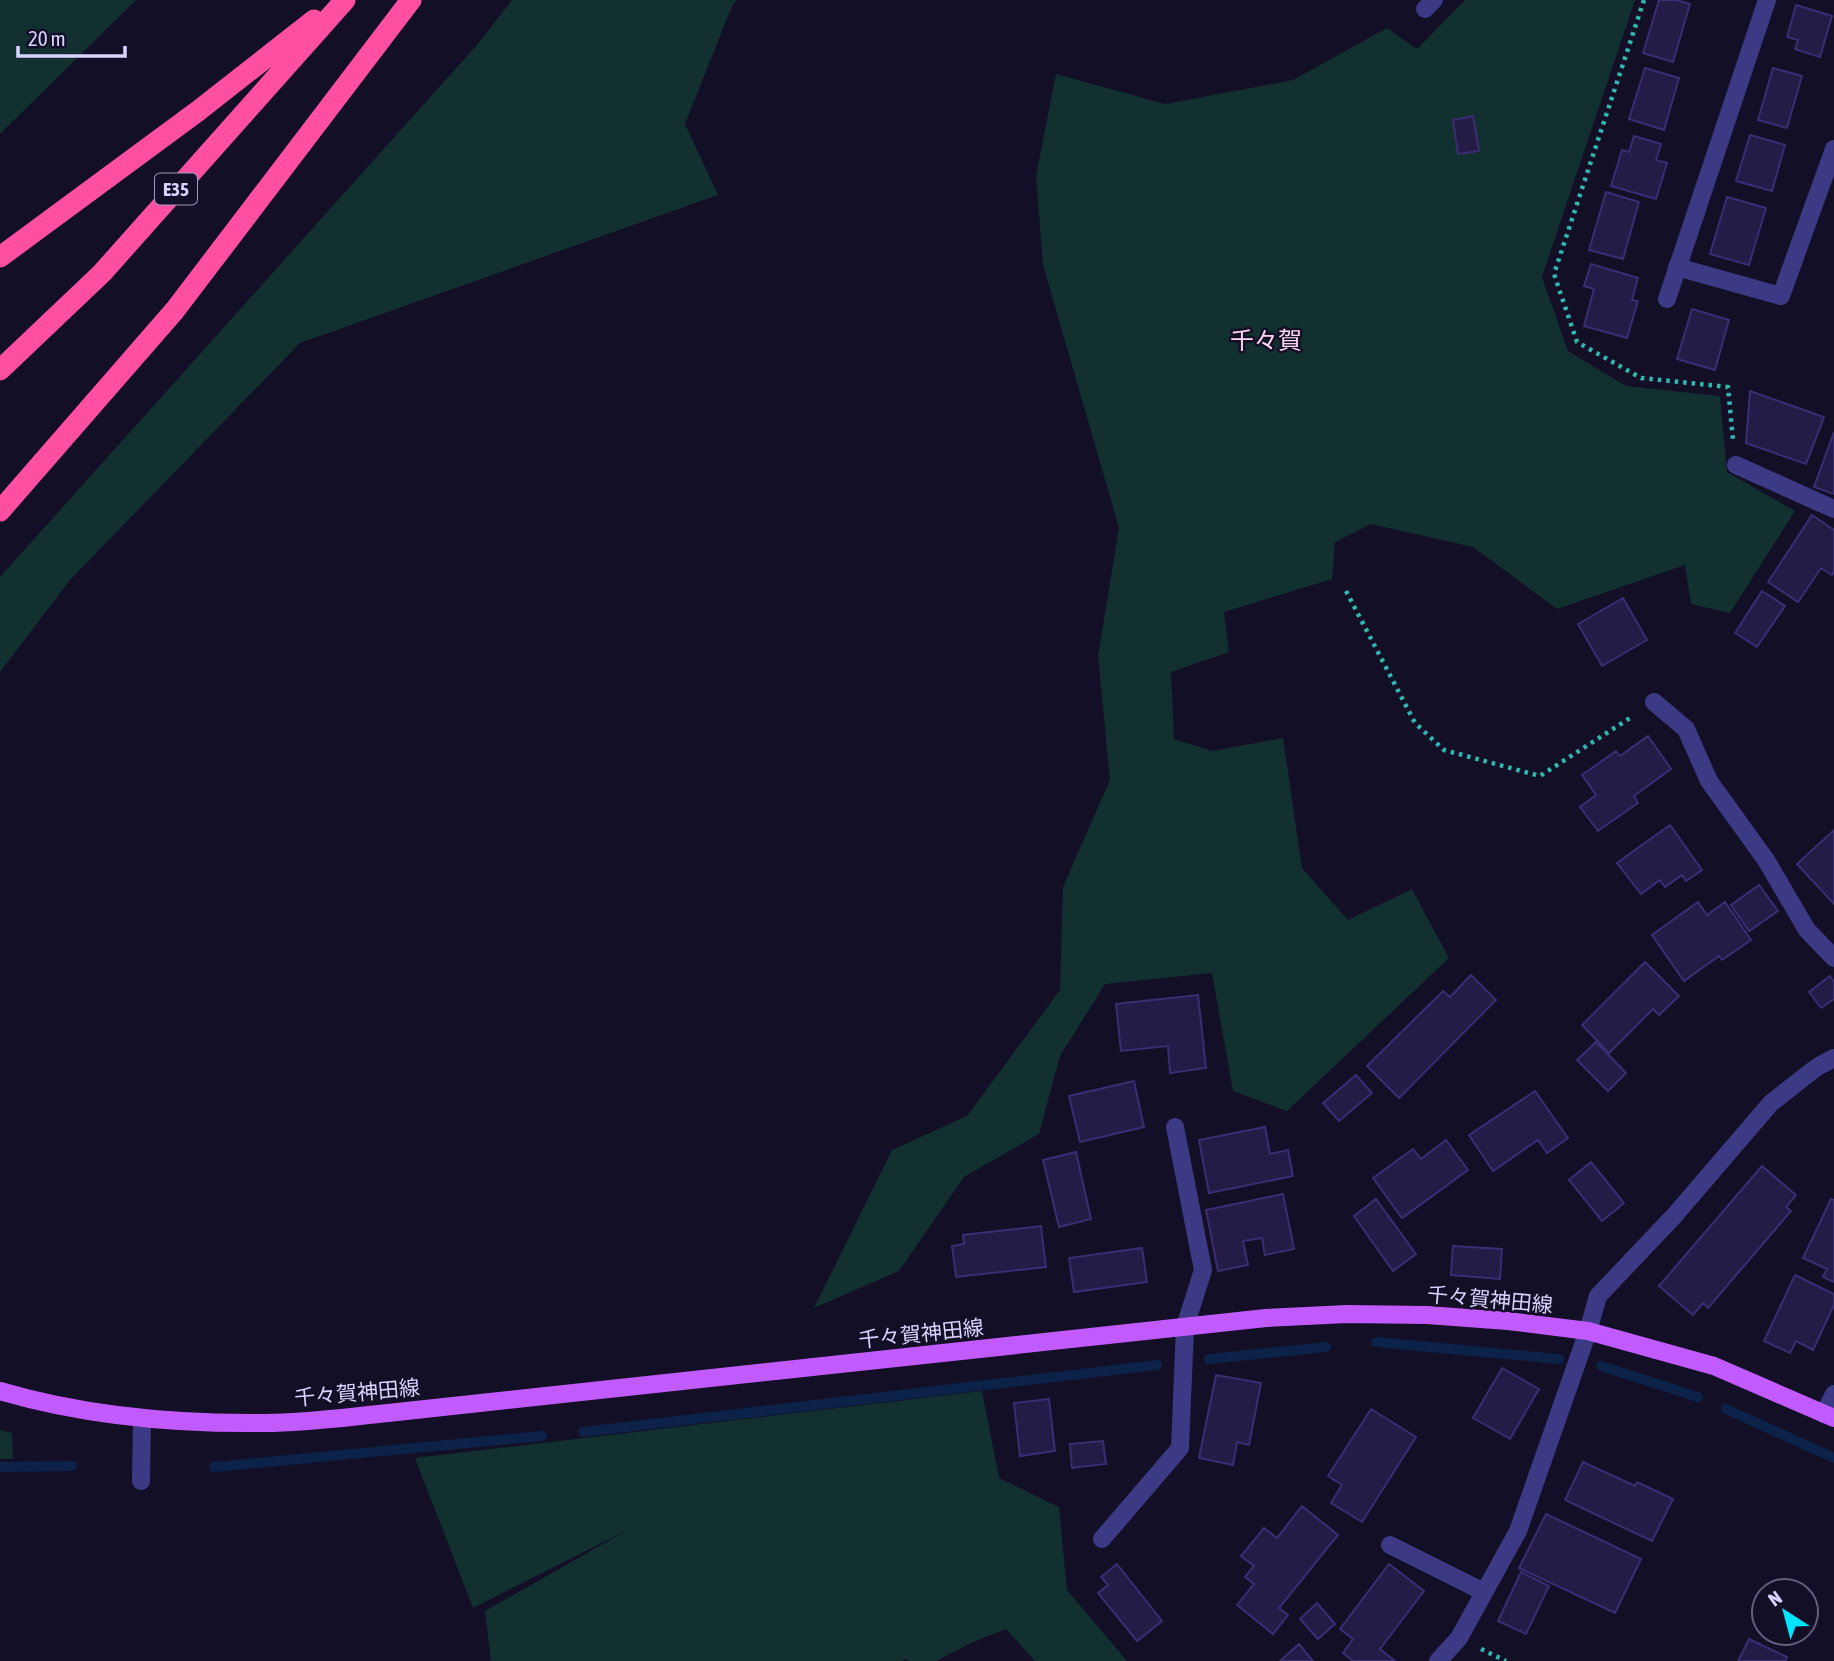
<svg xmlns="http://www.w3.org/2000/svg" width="1834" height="1661" font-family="'Asap Condensed','Noto Sans JP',sans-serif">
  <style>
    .green { fill: #12302f }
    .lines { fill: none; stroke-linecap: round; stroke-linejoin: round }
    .stream { stroke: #0c2248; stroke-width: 10 }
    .building { fill: #241b47; stroke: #3b2d73; stroke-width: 2 }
    .path { stroke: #2fb8b0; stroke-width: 4.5; stroke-dasharray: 3.5 5; stroke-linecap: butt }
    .minor { stroke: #3d3a85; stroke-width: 18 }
    .major { stroke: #c25bff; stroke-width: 18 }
    .highway { stroke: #ff4fa3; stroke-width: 21 }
    .labels { text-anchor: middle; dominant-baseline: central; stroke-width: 5; stroke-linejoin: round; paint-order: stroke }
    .shield { fill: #130f26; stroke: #9e99be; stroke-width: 2 }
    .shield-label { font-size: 19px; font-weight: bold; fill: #d9d4ff }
    .street-label { font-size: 21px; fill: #d9d4ff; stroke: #130f26 }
    .quarter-label { font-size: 24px; fill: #ffd6f0; stroke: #130f26 }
  </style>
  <rect width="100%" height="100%" fill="#130f26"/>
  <!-- green -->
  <path class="green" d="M0,0H136L0,134Z
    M512,0H737L732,6L685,124L718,195L300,343L70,580L0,672V577L476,46Z
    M1465,0H1635L1542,277L1568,351L1626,386L1720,396L1727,472L1795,511L1730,613L1691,604L1685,565L1557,609L1473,547L1371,524L1335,542L1332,579L1224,612L1229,652L1171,672L1174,739L1212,751L1283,738L1302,868L1348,920L1412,889L1449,958L1287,1111L1233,1091L1212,973L1105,984L1060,1056L1039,1134L964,1177L899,1271L814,1308L892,1150L967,1116L1060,990L1063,887L1110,780L1098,656L1119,528L1043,265L1036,176L1056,74L1165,104L1293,80L1387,28L1417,49Z
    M982,1391L999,1478L1059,1507L1067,1590L1127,1661H1035L1006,1629L971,1643L936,1661H909L906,1659L901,1661H491L485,1611L629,1529L473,1608L415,1458Z
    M0,1430L12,1433L13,1459H0Z"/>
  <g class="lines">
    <!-- stream -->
    <path class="stream" d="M1376,1342L1559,1359
      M1209,1359L1326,1347
      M1601,1366L1698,1397
      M1726,1409L1834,1458
      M583,1432L1157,1365
      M0,1467L72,1466
      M214,1467L542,1436"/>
  </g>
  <!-- building -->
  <path class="building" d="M1659,0H1676L1690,4L1673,62L1643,53Z
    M1796,5L1832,16L1820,57L1795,49L1798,40L1787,37Z
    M1645,68L1679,78L1664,130L1629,119Z
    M1773,68L1802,76L1787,128L1758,120Z
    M1473,116L1479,151L1458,154L1453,120Z
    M1750,135L1785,145L1772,191L1736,181Z
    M1634,136L1661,144L1656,160L1667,163L1656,199L1611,186L1622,150L1629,152Z
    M1606,192L1639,202L1623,259L1589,250Z
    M1727,197L1766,208L1749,265L1710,254Z
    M1591,264L1638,278L1632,300L1638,301L1627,338L1584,326L1594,289L1584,286Z
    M1692,309L1729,320L1715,370L1677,359Z
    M1750,391L1824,417L1806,464L1746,443Z
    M1834,432V494L1814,487Z
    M1812,515L1834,530V572L1832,575L1821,568L1798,602L1768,582Z
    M1762,591L1785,606L1757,647L1735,633Z
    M1623,598L1647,640L1602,666L1578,624Z
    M1648,736L1671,769L1634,796L1638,803L1598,831L1580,807L1596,795L1582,775L1616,751L1620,756Z
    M1670,825L1702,870L1686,881L1682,875L1665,887L1660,880L1641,894L1617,863Z
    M1834,830V904L1797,864Z
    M1759,885L1778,911L1749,931L1731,905Z
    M1698,902L1707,915L1725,902L1751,940L1722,960L1719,956L1684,981L1652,935Z
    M1645,962L1679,996L1659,1015L1653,1009L1609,1053L1582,1025Z
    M1471,975L1496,1000L1399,1098L1367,1066L1443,991L1450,997Z
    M1830,976L1834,982V999L1821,1008L1809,992Z
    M1198,995L1206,1068L1170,1073L1168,1046L1121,1051L1116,1004Z
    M1596,1042L1626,1073L1608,1091L1577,1060Z
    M1356,1075L1372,1093L1339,1121L1323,1103Z
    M1134,1081L1144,1127L1080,1142L1069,1096Z
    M1535,1091L1568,1138L1547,1153L1538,1140L1493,1171L1469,1135Z
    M1265,1127L1270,1154L1288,1150L1293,1176L1209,1193L1199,1140Z
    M1446,1140L1468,1170L1402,1218L1373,1178L1413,1149L1421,1159Z
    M1076,1152L1091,1219L1059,1227L1043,1160Z
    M1591,1162L1624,1203L1602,1221L1569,1180Z
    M1762,1166L1796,1195L1786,1207L1791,1211L1708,1308L1703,1303L1693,1315L1659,1286Z
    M1283,1194L1294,1249L1265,1255L1262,1238L1243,1241L1248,1265L1218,1271L1206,1210Z
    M1376,1199L1416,1254L1393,1271L1354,1216Z
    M1831,1199L1834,1200V1282L1823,1277L1827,1269L1803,1258Z
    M1041,1226L1046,1267L956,1277L952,1246L964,1244L963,1235Z
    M1453,1246L1502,1249L1500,1279L1451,1275Z
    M1142,1248L1147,1282L1074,1292L1069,1258Z
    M1795,1275L1834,1294V1305L1813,1350L1796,1341L1790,1353L1764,1341Z
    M1502,1368L1539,1389L1510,1439L1473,1418Z
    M1216,1375L1261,1383L1249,1445L1237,1442L1233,1465L1199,1458Z
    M1049,1399L1055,1451L1020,1456L1014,1403Z
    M1371,1409L1416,1437L1362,1522L1331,1503L1342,1485L1328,1476Z
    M1103,1441L1106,1464L1072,1468L1070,1444Z
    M1583,1462L1635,1486L1637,1482L1673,1499L1652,1541L1565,1500Z
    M1302,1506L1338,1535L1279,1608L1288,1615L1273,1634L1237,1605L1254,1584L1245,1577L1254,1566L1241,1556L1264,1528L1277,1538Z
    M1546,1514L1641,1559L1615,1613L1519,1568Z
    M1117,1564L1162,1621L1137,1641L1098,1593L1108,1585L1101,1577Z
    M1389,1564L1424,1591L1380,1649L1395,1661H1353L1343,1653L1353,1639L1340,1629Z
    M1521,1572L1549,1586L1526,1634L1498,1621Z
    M1317,1603L1335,1624L1318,1639L1300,1619Z
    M1749,1639L1787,1657L1785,1661H1738Z
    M1299,1644L1313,1661H1280Z"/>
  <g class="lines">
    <!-- path -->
    <path class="path" d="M1644,0L1554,274L1577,342L1641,378L1728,387L1733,440
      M1346,591L1415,723L1444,750L1540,776L1633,716
      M1481,1649L1506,1661"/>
    <!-- minor -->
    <path class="minor" d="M1425,9L1434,0
      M1677,267L1781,296L1834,149
      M1667,299L1767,0
      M1736,465L1834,509
      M1654,702L1686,729L1709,781L1766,860L1807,930L1834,958
      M1824,1414L1834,1394
      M141,1481L142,1418
      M1102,1539L1180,1448L1185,1327L1203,1270L1175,1127
      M1390,1545L1484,1592
      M1438,1661L1459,1638L1518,1531L1588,1331L1598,1296L1674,1216L1771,1103L1817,1067L1834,1058"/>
    <!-- major -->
    <path class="major" d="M0,1391C85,1416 177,1424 265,1423C306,1423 348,1417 388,1413L1266,1318L1347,1314L1427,1315L1508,1321L1588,1331L1714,1366L1834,1418"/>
    <!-- highway -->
    <path class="highway" d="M0,257L198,111L314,20
      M0,370L102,273L345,0
      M0,511L175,310L411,0"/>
  </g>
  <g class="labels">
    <!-- shield labels -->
    <rect class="shield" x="155" y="173.5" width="42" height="31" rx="5"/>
    <g class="shield-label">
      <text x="176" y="189">E35</text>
    </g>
    <!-- street labels -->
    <g class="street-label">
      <text transform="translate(1490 1299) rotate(5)">千々賀神田線</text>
      <text transform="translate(921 1333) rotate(-6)">千々賀神田線</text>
      <text transform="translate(357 1392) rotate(-5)">千々賀神田線</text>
    </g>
    <!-- quarter labels -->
    <g class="quarter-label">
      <text x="1266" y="340">千々賀</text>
    </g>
  </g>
  <!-- north arrow -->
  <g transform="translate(1785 1612) rotate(324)"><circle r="33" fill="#130f26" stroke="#625e7d" stroke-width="2"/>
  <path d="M0-5L12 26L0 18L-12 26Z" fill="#00e5ff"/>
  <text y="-10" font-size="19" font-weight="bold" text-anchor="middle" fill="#d9d4ff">N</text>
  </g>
  <!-- scale -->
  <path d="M18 46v10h107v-10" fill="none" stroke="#d9d4ff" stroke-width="3.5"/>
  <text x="28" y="46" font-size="21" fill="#d9d4ff" stroke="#130f26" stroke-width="5" paint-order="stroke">20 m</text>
</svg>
